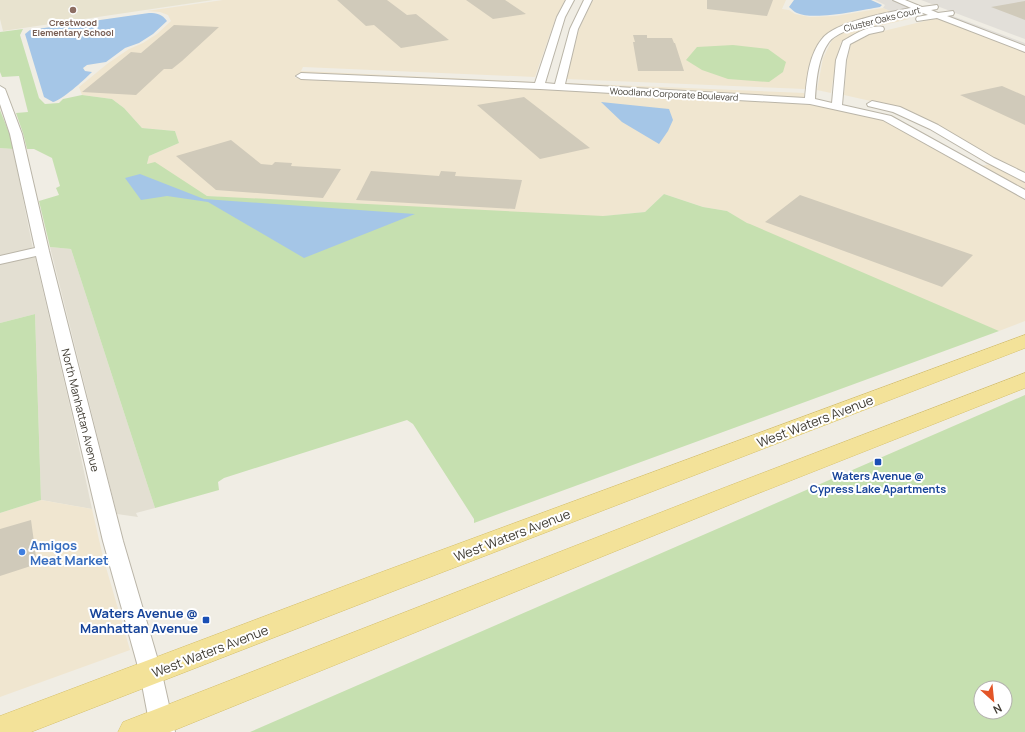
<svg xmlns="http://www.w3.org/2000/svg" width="1025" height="732" font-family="Manrope,sans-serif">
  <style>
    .residential { fill: #e3dfd2 }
    .commercial { fill: #f0e6d0 }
    .industrial { fill: #e2dfd9 }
    .education { fill: #e8e3cf }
    .green { fill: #c6e0b0; fill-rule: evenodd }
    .water { fill: #a5c6e7 }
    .building { fill: #d0caba }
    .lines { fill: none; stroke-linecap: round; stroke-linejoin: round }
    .minor-casing { stroke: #bab5a8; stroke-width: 2 }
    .major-casing { stroke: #d6c06c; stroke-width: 1 }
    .minor { fill: #fff; fill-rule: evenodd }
    .major { fill: #f3e299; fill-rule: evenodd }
    .education-dot { fill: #8d6e63; stroke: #fff; stroke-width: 1.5 }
    .transit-dot { fill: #1a4fb4; stroke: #fff; stroke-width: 1.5 }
    .shop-dot { fill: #3f7fe0; stroke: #fff; stroke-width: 1.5 }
    .labels { text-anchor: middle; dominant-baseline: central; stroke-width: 4; stroke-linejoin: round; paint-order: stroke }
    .far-street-label { font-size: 9px; fill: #413d34; stroke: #fff }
    .far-education-label { font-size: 9px; font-weight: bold; fill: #785e54; stroke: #fff }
    .street-label { font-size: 11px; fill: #413d34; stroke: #fff }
    .transit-label { font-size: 11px; font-weight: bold; fill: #164399; stroke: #fff }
    .near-street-label { font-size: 13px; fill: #413d34; stroke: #fff }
    .near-shop-label { font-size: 13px; font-weight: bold; fill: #366cbe; stroke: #fff; text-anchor: start }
    .near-transit-label { font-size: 13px; font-weight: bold; fill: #164399; stroke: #fff; text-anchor: end }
  </style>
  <rect width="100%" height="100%" fill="#f0ede4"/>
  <!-- residential -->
  <path class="residential" d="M0,148L13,149L33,249L0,256Z
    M50,247L71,249L155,508L136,513L138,517L117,514Z
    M35,257L71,411L92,509L41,500L35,314L0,323V264Z"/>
  <!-- commercial -->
  <path class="commercial" d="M223,0H565L556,17L535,77L303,67L301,71L534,82V84L297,74L295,78L540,89L810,103L884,120L1025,199V321L999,331L830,265L770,238L727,211L703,207L664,194L645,212L594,217L340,205L207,196L182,186L146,168L149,156L179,143L175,131L142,128L124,108L112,99L82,95L79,87L107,64L129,49L143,43L157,34L171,21L168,15L160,12L147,11Z
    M593,0H786L782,9L789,10L795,14L810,17L836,16L883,8L893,12L837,28L821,38L812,56L805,89L566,79L579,29Z
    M897,16H901L909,19L862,30L841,42L836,59L831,93L817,90L823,58L832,40L846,31Z
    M937,18L1025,51V174L897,107L844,95L847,61L851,44L871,34Z
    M566,83L804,93V98L566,85Z
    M991,164L1025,182V191L981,166Z
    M41,500L92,509L103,557L130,650L0,697V513Z"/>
  <!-- industrial -->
  <path class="industrial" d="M875,0H892L913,9L893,12L883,8L885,5Z
    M921,0H1025V39Z
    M950,15L1025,43V47L944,17Z"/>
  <!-- education -->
  <path class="education" d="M0,0H213L3,31L0,19Z"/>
  <!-- green -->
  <path class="green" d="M23,29L20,35L39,98L45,104L59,103L63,99L82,95L112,99L124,108L142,128L175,131L179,143L149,156L147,164L155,162L207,196L603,216L645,212L664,194L703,207L727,211L747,223L750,224L999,331L474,523V519L413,424L407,420L224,478L218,482L219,490L155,508L71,249L50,247L39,201L59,195L56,188L60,186L52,158L34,149H27L23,133L16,113L28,112L19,76L2,77L0,72V32Z
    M733,45L768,49L786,62L783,72L769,82L728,79L702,70L686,60L697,47Z
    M0,110L10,135L13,149L0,148Z
    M35,314L41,500L0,513V323Z
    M1025,395V732H250ZM981,688H1005V712H981Z"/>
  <!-- water -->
  <path class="water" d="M794,0H871L882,5L880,7C861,10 814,21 797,13C794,12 792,9 789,7Z
    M149,13C157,13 162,14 167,21L153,34L139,43L125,48L106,62L87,65L83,68L85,71L92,72C83,81 62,100 53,102L44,97L25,34L30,30Z
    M601,102L669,109L673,120L668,131L659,144L622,122Z
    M140,174L204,199L415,214L304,258L208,202L167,196L141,200L125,178Z"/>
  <!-- building -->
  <path class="building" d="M337,0H387L407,15L416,14L449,40L401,48L374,25L366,26Z
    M466,0H505L526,14L493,19Z
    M707,0H773L767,16L707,9Z
    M1025,1V20L991,7Z
    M174,25L219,27L182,61L172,69H164L136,95L82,92L131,52L141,53Z
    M633,35H647V38H672L674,43H675L684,71H638L633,42H635Z
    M1002,86L1025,96V125L960,95Z
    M524,97L590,148L540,159L477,105Z
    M231,140L261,164L272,165L275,162L292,163L291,166L341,169L323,198L216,190L176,156Z
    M371,171L439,176L441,171L456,172L455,176L522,180L515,209L356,200Z
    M800,195L973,255L942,287L765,222Z
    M31,520L37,564L0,576V529Z"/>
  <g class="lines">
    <!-- minor casing -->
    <g class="minor-casing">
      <path id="minor" d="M566,0H574L565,17L545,83L555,84L570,29L584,0H592L578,29L565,84L805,98C807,78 809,55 822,39C834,22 890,12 911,8L893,0H905L922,7L937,5L938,7L937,9L931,10L938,13L953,11L954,13L953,15L947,16L1025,46V52L937,18L917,21L916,19L917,17L928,15C925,14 922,12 919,12C901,13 839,28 829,42C818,57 816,82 815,99L832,103L836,60L843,41C854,35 869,24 883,27L884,29L883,31L869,34L850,44L846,60L842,105L891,116L1025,190V199L883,120L810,104L540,89L301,79L296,76L301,73L535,83L557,17Z
        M0,86L5,89L22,134L49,251L123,541L162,674L175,732H151L140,674L103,541L36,256L0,264V256L35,248L10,134L0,104Z
        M872,101L900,107L938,125L994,158L1025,173V182L986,162L930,129L893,112L868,106L867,104Z"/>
    </g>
    <!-- major casing -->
    <g class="major-casing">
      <path id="major" d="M1025,335V348L399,589L31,732H0V716L379,573Z
        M1025,373V388L744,499L170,732H118L123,722L726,487Z"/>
    </g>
    <!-- minor -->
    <use href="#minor" class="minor"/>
    <!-- major -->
    <use href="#major" class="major"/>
  </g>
  <!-- markers -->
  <circle class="education-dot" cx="73" cy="10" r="4"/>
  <g class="transit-dot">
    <rect x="874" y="458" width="8" height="8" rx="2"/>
    <rect x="202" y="616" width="8" height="8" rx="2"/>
  </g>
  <circle class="shop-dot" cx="22" cy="552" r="4"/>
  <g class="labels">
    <!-- far-street labels -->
    <g class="far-street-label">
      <text transform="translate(882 19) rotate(-14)">Cluster Oaks Court</text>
      <text transform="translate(674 94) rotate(3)">Woodland Corporate Boulevard</text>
    </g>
    <!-- far-education labels -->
    <g class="far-education-label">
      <text x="73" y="22">Crestwood<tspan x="73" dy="10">Elementary School</tspan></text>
    </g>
    <!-- street labels -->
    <g class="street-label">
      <text transform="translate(81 410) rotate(76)">North Manhattan Avenue</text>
    </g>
    <!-- transit labels -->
    <g class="transit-label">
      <text x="878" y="475">Waters Avenue @<tspan x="878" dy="13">Cypress Lake Apartments</tspan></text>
    </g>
    <!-- near-street labels -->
    <g class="near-street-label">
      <text transform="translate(815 421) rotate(-21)">West Waters Avenue</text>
      <text transform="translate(512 535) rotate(-21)">West Waters Avenue</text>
      <text transform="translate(210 651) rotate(-21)">West Waters Avenue</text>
    </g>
    <!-- near-shop labels -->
    <g class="near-shop-label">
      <text x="30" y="545">Amigos<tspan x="30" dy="15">Meat Market</tspan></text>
    </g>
    <!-- near-transit labels -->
    <g class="near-transit-label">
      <text x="198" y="613">Waters Avenue @<tspan x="198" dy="15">Manhattan Avenue</tspan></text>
    </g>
  </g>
  <!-- north arrow -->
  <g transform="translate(993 700) rotate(153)"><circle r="19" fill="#ffffff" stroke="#b3b1ae"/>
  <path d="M0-3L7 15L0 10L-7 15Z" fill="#e35527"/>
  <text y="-6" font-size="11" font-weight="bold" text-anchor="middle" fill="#413d34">N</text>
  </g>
</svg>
